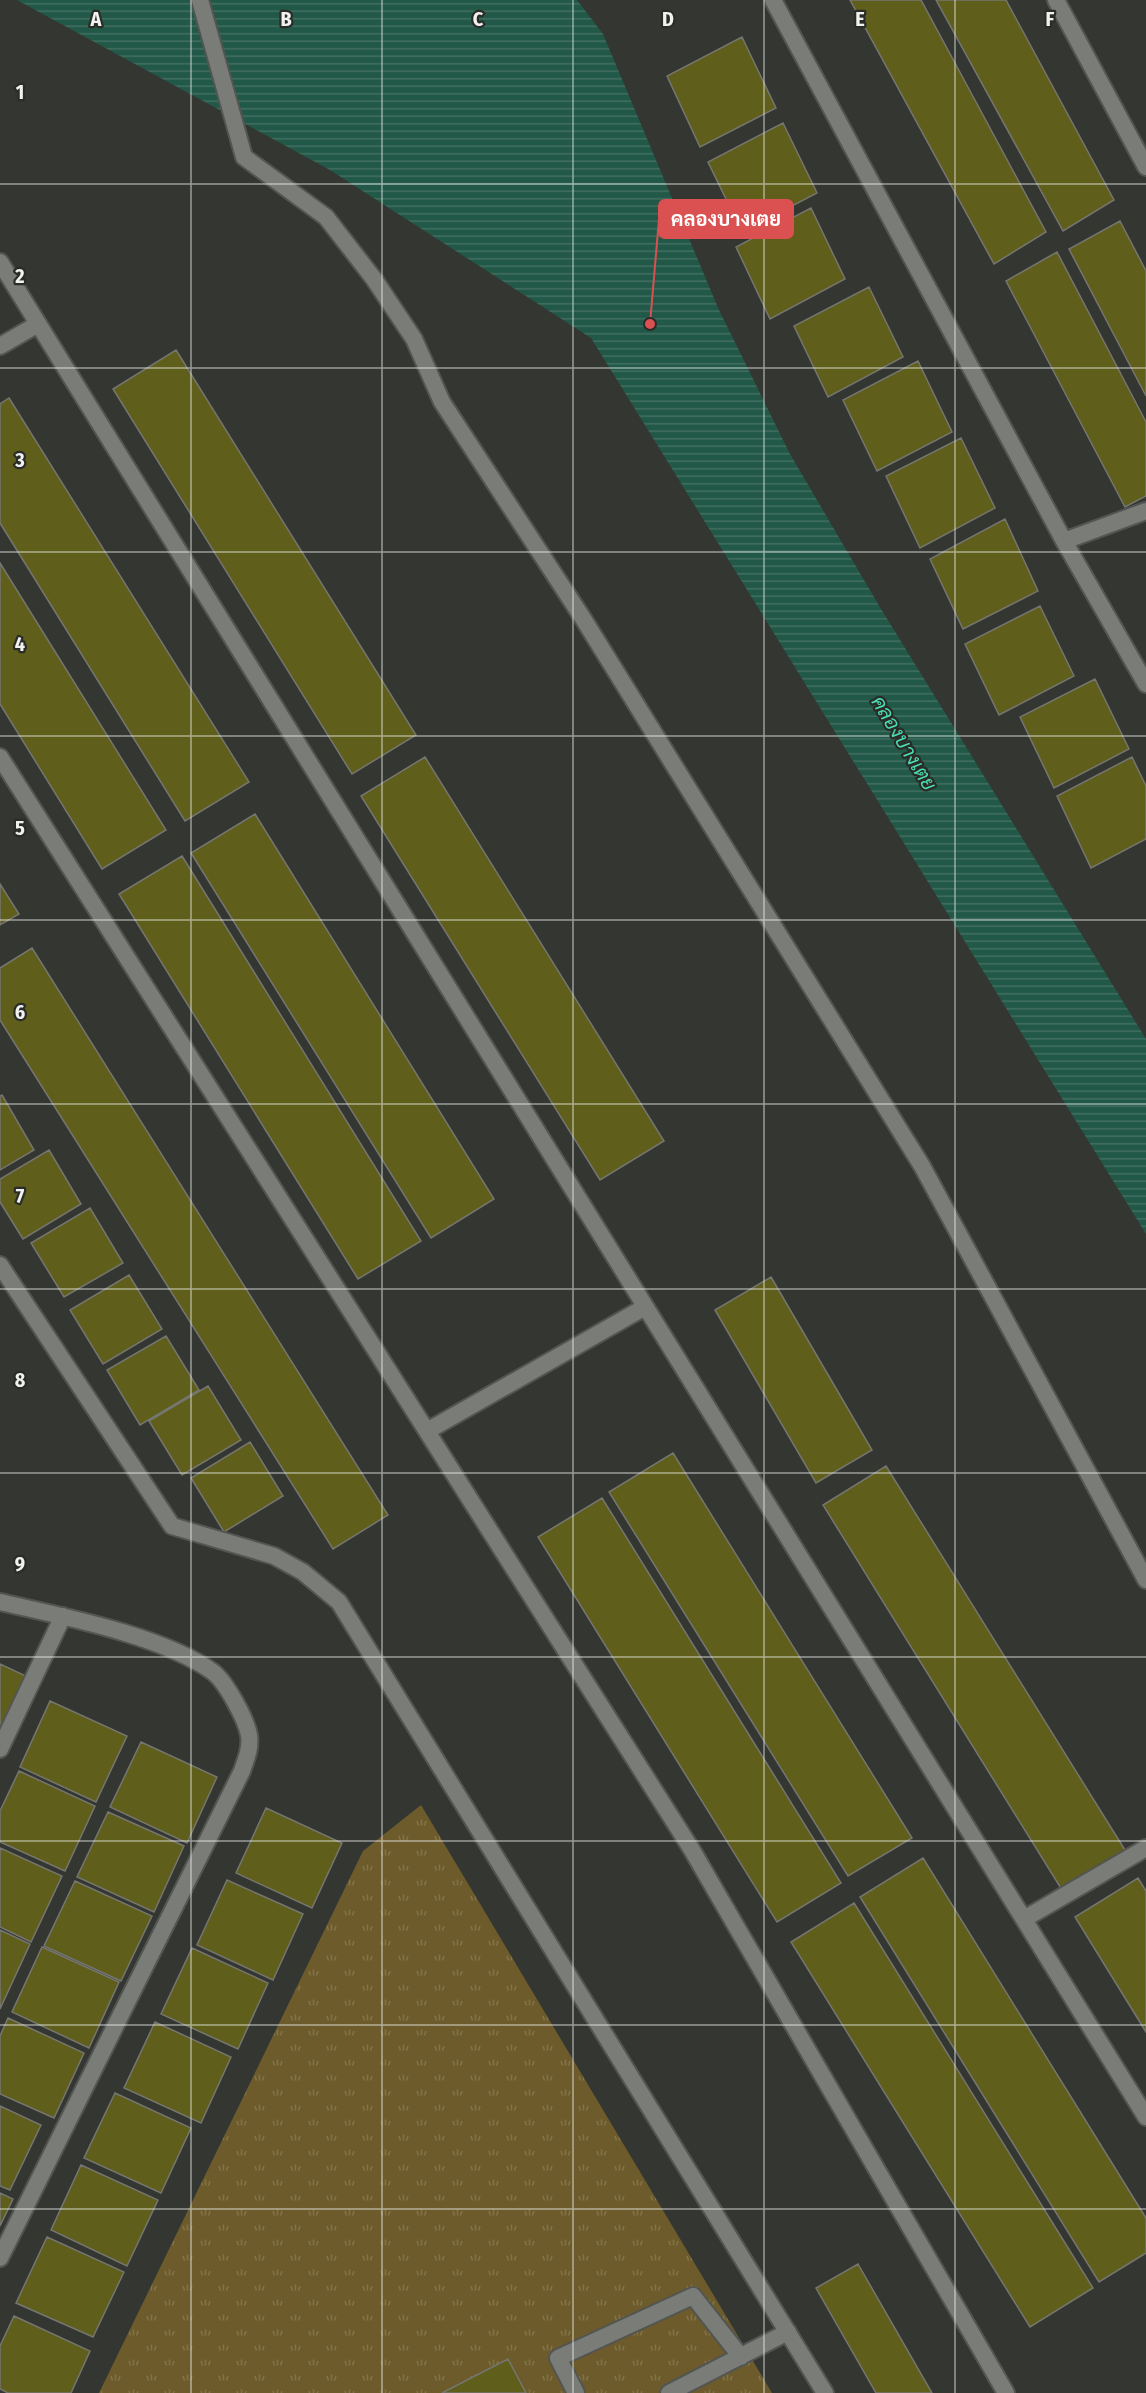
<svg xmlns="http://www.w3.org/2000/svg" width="1146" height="2393" font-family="'Fira Sans Condensed',Sarabun,sans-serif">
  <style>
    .grass { fill: url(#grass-tufts) }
    .water { fill: url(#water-rules) }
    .building { fill: #5f5e1a; stroke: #767671; stroke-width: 1.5 }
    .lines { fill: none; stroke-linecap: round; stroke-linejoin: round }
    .service-casing { stroke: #535552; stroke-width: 20 }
    .minor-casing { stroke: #535552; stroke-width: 20 }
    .service { stroke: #7a7c78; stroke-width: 16 }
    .minor { stroke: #7a7c78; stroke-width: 16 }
    .grid { fill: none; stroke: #f1f2f0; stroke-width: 1.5; stroke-opacity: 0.55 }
    .labels { text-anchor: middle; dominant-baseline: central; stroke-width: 4.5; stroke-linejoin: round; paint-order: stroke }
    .water-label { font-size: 20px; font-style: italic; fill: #4addb2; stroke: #2a2c28 }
    .grid-label { font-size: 20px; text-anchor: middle; font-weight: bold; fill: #f1f2f0; stroke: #2a2c28; stroke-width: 4.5; stroke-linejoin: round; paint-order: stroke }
    .leader { fill: none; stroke: #db5050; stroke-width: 2 }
    .callout-dot { fill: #db5050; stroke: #2a2c28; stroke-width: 2 }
    .callout { fill: #db5050; stroke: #db5050; stroke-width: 2 }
    .callout-label { font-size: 20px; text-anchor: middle; font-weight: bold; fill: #fff }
  </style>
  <defs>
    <pattern id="grass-tufts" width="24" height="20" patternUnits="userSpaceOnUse" patternTransform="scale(1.5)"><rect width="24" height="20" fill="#6d5b2b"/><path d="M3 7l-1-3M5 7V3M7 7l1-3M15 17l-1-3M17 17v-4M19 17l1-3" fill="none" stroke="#82734a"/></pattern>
    <pattern id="water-rules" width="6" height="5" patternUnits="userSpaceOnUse" patternTransform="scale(1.5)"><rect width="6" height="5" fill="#215847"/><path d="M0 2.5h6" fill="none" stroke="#427062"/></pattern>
  </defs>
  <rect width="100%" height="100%" fill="#343632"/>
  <!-- grass -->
  <path class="grass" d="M421,1805L772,2393H99L363,1851Z"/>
  <!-- water -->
  <path class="water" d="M17,0H577L603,34L719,310L790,454L881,609L1146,1039V1234L591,338L330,170Z"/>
  <!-- building -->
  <path class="building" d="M850,0H921L1046,232L994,264Z
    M936,0H1006L1114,200L1063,231Z
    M742,37L776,108L700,147L667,76Z
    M783,123L817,193L742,232L708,162Z
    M811,208L845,279L770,319L736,247Z
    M1120,221L1146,271V396L1069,249Z
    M1057,252L1146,422V496L1125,507L1006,281Z
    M869,287L903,357L828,397L794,326Z
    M176,350L416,735L352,774L113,389Z
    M918,361L952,432L877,471L843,400Z
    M9,398L249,782L185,821L0,523V404Z
    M961,438L995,508L920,548L886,476Z
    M1005,519L1038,591L963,629L930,559Z
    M0,563L166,830L102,869L0,704Z
    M1040,606L1074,676L999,715L965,644Z
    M1095,679L1129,749L1054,788L1020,717Z
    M425,757L664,1141L600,1180L361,796Z
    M1132,757L1146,786V839L1091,868L1057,796Z
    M255,814L494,1199L431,1238L191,853Z
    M182,856L421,1241L358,1279L119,894Z
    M0,884L19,914L0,925Z
    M32,948L388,1515L333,1549L0,1020V968Z
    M2,1095L34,1150L0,1170V1096Z
    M49,1150L81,1204L23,1239L0,1202V1179Z
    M90,1208L123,1263L64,1297L31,1243Z
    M129,1275L162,1329L103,1364L70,1310Z
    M771,1277L872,1450L816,1483L715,1310Z
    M166,1336L199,1390L140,1425L107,1370Z
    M208,1386L241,1440L182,1475L149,1421Z
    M250,1442L283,1496L224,1532L191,1478Z
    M673,1453L912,1838L848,1876L609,1492Z
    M886,1466L1125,1850L1062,1890L823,1505Z
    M602,1498L841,1883L777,1922L538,1537Z
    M0,1664L28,1677L0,1736Z
    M50,1701L127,1736L96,1802L20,1767Z
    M141,1742L217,1777L187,1843L110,1807Z
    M19,1771L95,1806L65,1871L0,1842V1811Z
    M266,1808L342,1843L312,1908L236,1873Z
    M108,1812L184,1846L154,1912L77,1877Z
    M0,1848L62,1876L31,1942L0,1927Z
    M923,1858L1146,2218V2253L1099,2282L860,1897Z
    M1138,1878L1146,1891V2032L1075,1917Z
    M227,1880L303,1914L273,1980L197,1945Z
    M75,1881L152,1916L121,1981L44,1946Z
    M854,1903L1093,2288L1030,2327L791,1942Z
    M0,1930L30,1944L0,2009Z
    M42,1947L119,1982L89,2048L12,2012Z
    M192,1948L268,1983L238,2049L161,2014Z
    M8,2018L84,2053L54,2118L0,2094V2036Z
    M155,2022L231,2057L201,2123L124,2088Z
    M115,2093L191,2128L161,2193L84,2158Z
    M0,2106L41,2125L10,2190L0,2186Z
    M81,2165L158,2200L127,2266L51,2230Z
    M0,2193L13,2199L0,2226Z
    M47,2237L124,2272L93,2337L16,2303Z
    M858,2264L932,2393H876L816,2288Z
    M14,2316L90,2351L71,2393H8L0,2389V2346Z
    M508,2359L526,2393H442Z"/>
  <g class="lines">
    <!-- service casing -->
    <g class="service-casing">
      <path id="service" d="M576,2393L558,2358L693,2296L741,2357
        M669,2393L788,2332"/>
    </g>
    <!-- minor casing -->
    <g class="minor-casing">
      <path id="minor" d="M200,0L244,157L326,217L374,279L414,339L442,402L584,620L922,1166L1146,1580
        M773,0L1064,541L1146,684
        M1056,0L1146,167
        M0,262L1146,2117
        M0,346L38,324
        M1064,541L1146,511
        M0,757L692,1850L1006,2393
        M0,1265L172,1526L274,1556L303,1572L339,1602L825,2393
        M427,1431L645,1307
        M0,1602C61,1616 164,1636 213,1672C226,1682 246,1719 249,1735C251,1748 246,1759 242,1771L0,2258
        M0,1749L63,1616
        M1024,1919L1146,1848"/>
    </g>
    <!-- service -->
    <use href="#service" class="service"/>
    <!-- minor -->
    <use href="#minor" class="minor"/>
  </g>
  <!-- grid -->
  <path class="grid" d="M191,0V2393M382,0V2393M573,0V2393M764,0V2393M955,0V2393M0,184H1146M0,368H1146M0,552H1146M0,736H1146M0,920H1146M0,1104H1146M0,1289H1146M0,1473H1146M0,1657H1146M0,1841H1146M0,2025H1146M0,2209H1146"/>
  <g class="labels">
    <!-- water labels -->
    <g class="water-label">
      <text transform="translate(904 743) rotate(59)">คลองบางเตย</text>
    </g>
  </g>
  <g class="grid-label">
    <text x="96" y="26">A</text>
    <text x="286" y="26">B</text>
    <text x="478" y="26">C</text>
    <text x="668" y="26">D</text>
    <text x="860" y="26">E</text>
    <text x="1050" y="26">F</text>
    <text x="20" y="99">1</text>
    <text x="20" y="283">2</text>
    <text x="20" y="467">3</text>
    <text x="20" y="651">4</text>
    <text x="20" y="835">5</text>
    <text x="20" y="1019">6</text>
    <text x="20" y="1203">7</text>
    <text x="20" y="1387">8</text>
    <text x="20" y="1571">9</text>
  </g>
  <!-- callouts -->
  <path class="leader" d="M650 324L659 219"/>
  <circle class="callout-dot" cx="650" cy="324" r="6"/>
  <rect class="callout" x="659" y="200" width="134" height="38" rx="6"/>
  <g class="callout-label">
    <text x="726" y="226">คลองบางเตย</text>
  </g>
</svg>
